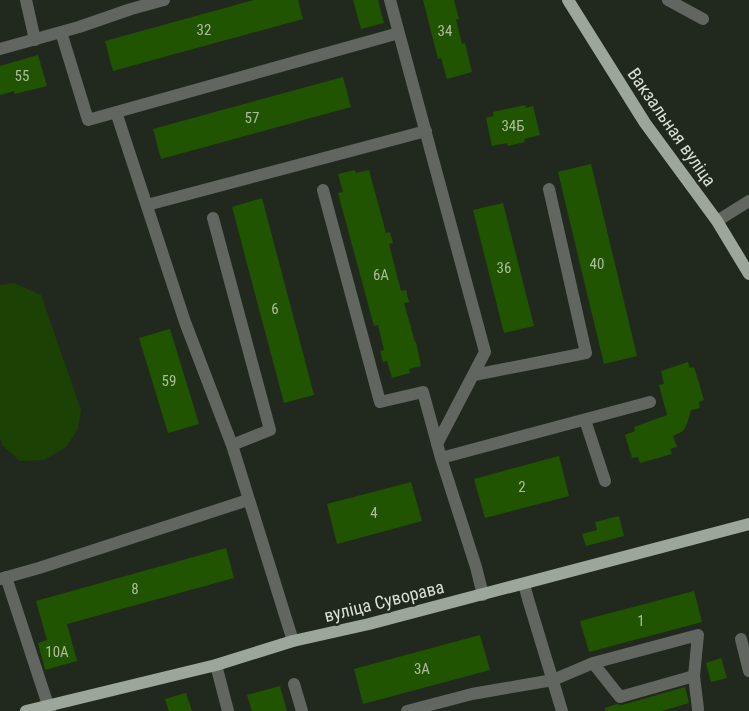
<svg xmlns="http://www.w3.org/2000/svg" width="749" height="711" font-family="'Roboto Condensed',sans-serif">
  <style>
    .green { fill: #1b4105 }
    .building { fill: #215400 }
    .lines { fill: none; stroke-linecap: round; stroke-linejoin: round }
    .minor { stroke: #626661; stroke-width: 12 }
    .major { stroke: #9da69a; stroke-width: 12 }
    .labels { text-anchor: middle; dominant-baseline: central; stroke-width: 5; stroke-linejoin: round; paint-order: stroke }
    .number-label { font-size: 15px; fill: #acbca2 }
    .street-label { font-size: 18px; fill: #dadfd8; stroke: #21291f }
  </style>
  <rect width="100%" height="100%" fill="#21291f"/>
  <!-- green -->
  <path class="green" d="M14,283L41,295L81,410L78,429L66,447L44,460L20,461L2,445L0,438V285Z"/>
  <!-- building -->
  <path class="building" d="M254,0H298L303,19L113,71L105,41Z
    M353,0H378L384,23L361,29Z
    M423,0H454L459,19H456L462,44L465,43L472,72L447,79L441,58L438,59Z
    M38,55L47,86L15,94L14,91L0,95V66Z
    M343,77L351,107L161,159L153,129Z
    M525,105L526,108L533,106L540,135L524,139L525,142L508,146L507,143L492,146L486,118L494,116L493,112Z
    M591,164L637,356L604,364L558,172Z
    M355,170L356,173L369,170L386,233L390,232L393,243L389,244L401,291L406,290L409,302L404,303L415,342H416L421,366L409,369L410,373L392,378L387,361L383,362L380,351L384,350L378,325L374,326L338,193L343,192L338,174Z
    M262,198L314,395L284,403L232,207Z
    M503,203L534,326L504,333L473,210Z
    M170,329L199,424L168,433L139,338Z
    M688,362L690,368L694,367L704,400L699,402L700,408L691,410L687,424L683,431L673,436L677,447L670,449L672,454L640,463L638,457L632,458L625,435L635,431L634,427L667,415L659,385L664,384L661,371Z
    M559,456L569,496L485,518L474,479Z
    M411,482L422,521L337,544L327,504Z
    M619,516L624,536L586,546L582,534L597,530L595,522Z
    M226,548L234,578L67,624L77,661L45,670L38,643L47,640L36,601Z
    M694,591L702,622L589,652L580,621Z
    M480,635L490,670L363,704L354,669Z
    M721,658L727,678L711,682L706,663Z
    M280,686L287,711H252L247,695Z
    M685,687L689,703L662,711H605V708L617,704L622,705Z
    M186,693L192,711H169L165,699Z"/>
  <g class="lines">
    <!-- minor -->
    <path class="minor" d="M26,0L35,40
      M164,0L131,9L79,27L61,32L88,120L399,33
      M390,0L485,352L437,444
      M668,0L703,19
      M0,49L61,32
      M116,112L185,322L232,445L293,641
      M323,190L380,402L423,392L441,458L476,567L483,595
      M147,205L426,131
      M213,218L270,430L232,445
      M717,221L749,201
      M474,375L586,353L549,189
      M585,420L605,481
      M441,458L650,402
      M6,577L50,711
      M0,579L39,568L248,500
      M524,584L528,599L562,711
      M741,639L749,671
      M593,663L620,697L694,676L698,709
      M216,665L228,711
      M294,684L302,711
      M407,711L472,694L553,680L593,663L698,635L694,676"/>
    <!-- major -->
    <path class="major" d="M568,0L645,123L717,221L749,274
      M26,711L216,665L293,641L369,624L749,524"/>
  </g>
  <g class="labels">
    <!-- number labels -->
    <g class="number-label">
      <text x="204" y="30">32</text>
      <text x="445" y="31">34</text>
      <text x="22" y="76">55</text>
      <text x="252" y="118">57</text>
      <text x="513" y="126">34Б</text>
      <text x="597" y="264">40</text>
      <text x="504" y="268">36</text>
      <text x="381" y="275">6А</text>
      <text x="275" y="309">6</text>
      <text x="169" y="381">59</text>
      <text x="522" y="487">2</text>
      <text x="374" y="513">4</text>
      <text x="135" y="589">8</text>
      <text x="641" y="621">1</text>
      <text x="57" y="652">10А</text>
      <text x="422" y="669">3А</text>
    </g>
    <!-- street labels -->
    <g class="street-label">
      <text transform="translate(672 127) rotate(55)">Вакзальная вуліца</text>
      <text transform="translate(384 601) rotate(-14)">вуліца Суворава</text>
    </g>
  </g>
</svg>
